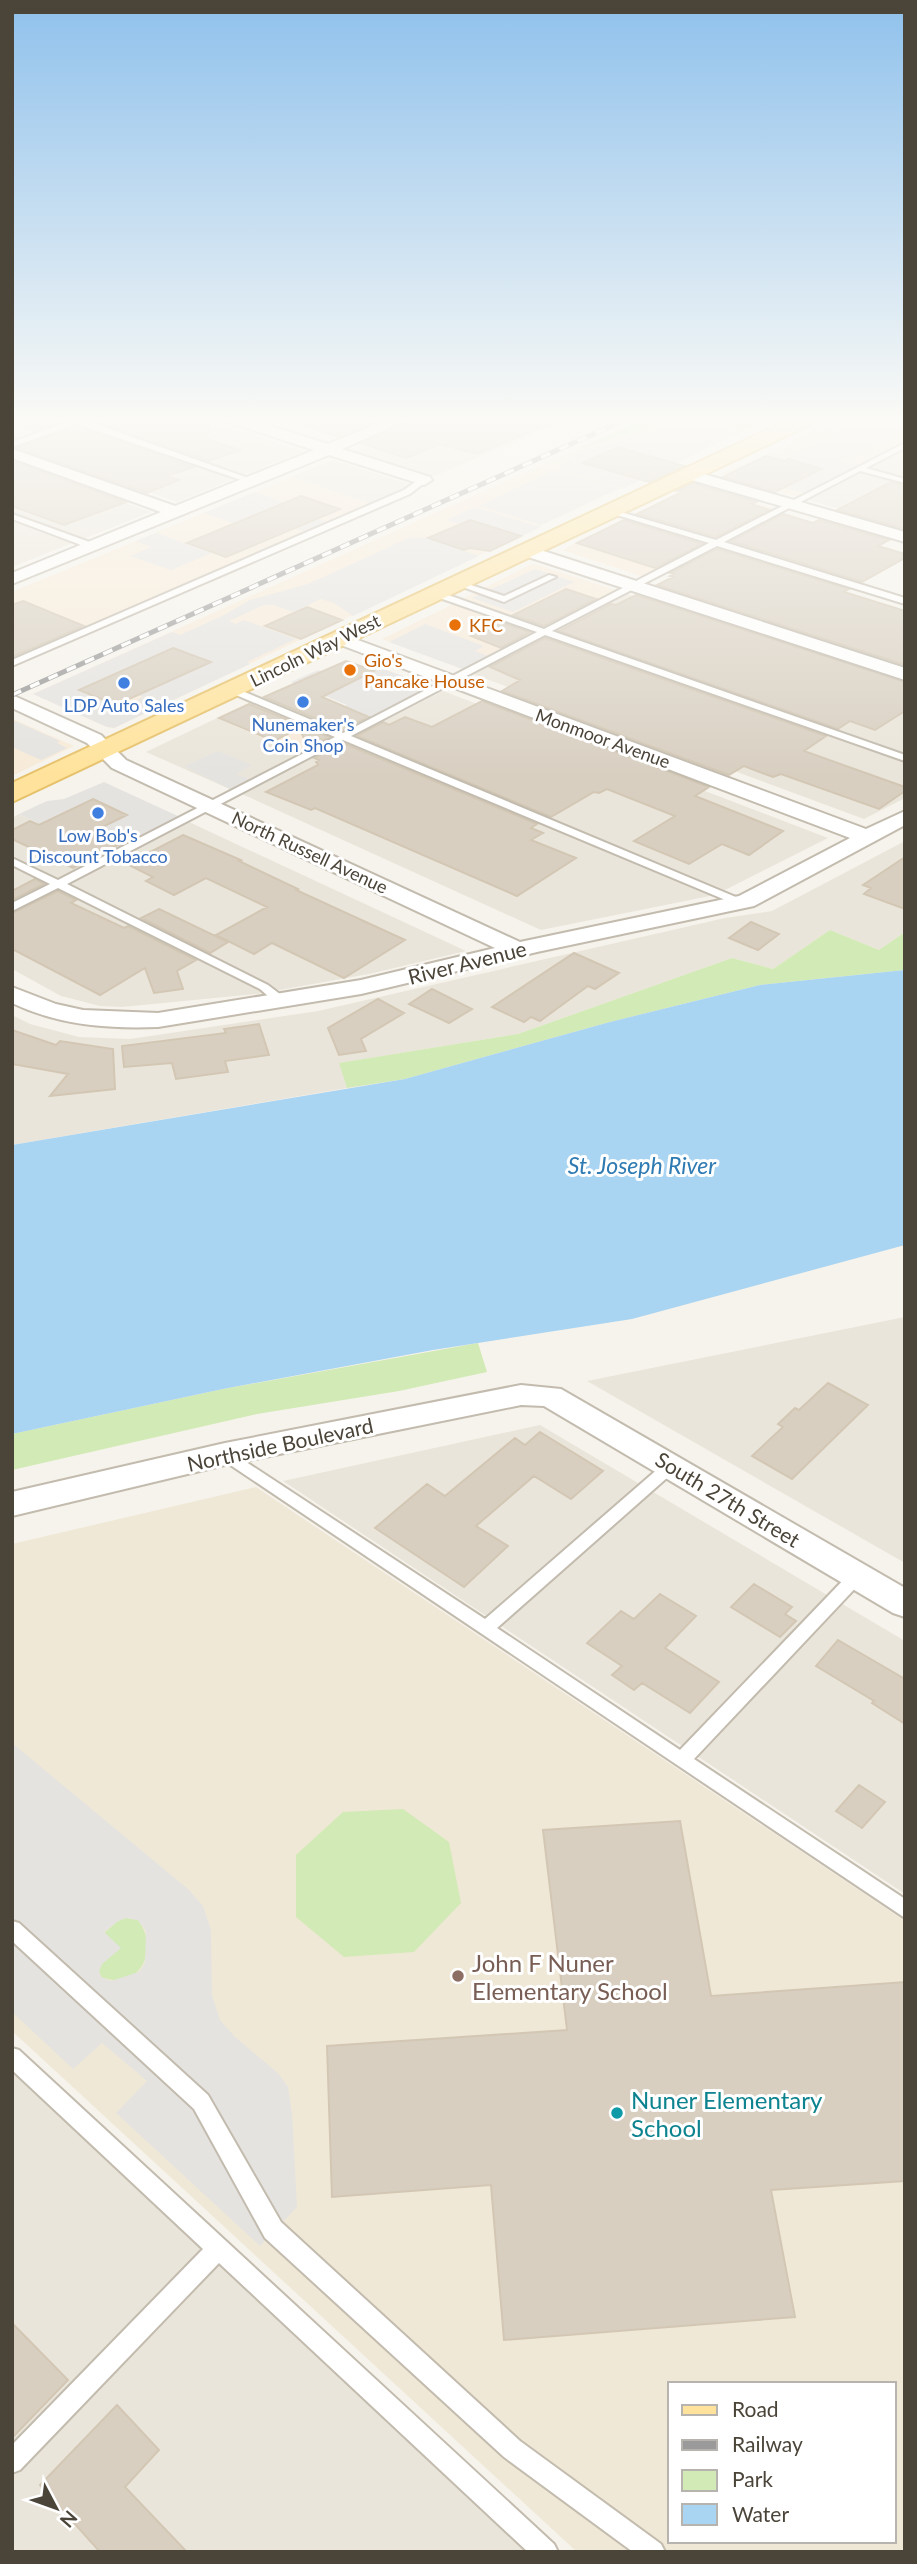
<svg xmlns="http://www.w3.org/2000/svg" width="917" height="2564" font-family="Lato,sans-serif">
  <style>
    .residential { fill: #eae5da }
    .commercial { fill: #f7ead8 }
    .education { fill: #efe8d6; fill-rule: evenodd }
    .green { fill: #d2eab5 }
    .parking { fill: #e5e3e0; fill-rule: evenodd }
    .water { fill: #a9d4f2 }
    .building { fill: #d8cfc1; stroke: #d3c7b4; stroke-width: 2 }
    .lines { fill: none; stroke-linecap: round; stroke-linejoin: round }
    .service-casing { stroke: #c2bbae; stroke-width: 4 }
    .minor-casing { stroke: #c2bbae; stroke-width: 4 }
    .primary-casing { stroke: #e6c16a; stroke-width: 4 }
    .service { fill: #fff; fill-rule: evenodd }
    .minor { fill: #fff; fill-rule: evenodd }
    .primary { fill: #ffe39c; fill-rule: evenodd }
    .rail-casing { stroke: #9a9a9a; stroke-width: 5 }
    .rail { stroke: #fff; stroke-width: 3.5; stroke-dasharray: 10; stroke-linecap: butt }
    .food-dot { fill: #e8710a; stroke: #fff; stroke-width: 2.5 }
    .shop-dot { fill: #3f7fe0; stroke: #fff; stroke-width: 2.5 }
    .education-dot { fill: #8d6e63; stroke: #fff; stroke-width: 2.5 }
    .culture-dot { fill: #0f9aa8; stroke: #fff; stroke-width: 2.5 }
    .labels { text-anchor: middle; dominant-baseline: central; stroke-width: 6; stroke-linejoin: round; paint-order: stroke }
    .far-food-label { font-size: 18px; fill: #c56008; stroke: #fff; text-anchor: start }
    .far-street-label { font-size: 18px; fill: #4b4439; stroke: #fff }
    .far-shop-label { font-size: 18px; fill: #366cbe; stroke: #fff }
    .street-label { font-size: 21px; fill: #4b4439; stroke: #fff }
    .water-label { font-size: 23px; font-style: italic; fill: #2e7ab2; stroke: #fff }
    .near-education-label { font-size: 24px; fill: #785e54; stroke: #fff; text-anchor: start }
    .near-culture-label { font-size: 24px; fill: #0d838f; stroke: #fff; text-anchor: start }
  </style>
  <rect width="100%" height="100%" fill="#f6f3ec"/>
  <!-- residential -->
  <path class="residential" d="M12,418H200L303,451L177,502L12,444Z
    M435,418H528L554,425L435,476L354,451Z
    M905,451V478L869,469Z
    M333,460L412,485L374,505L291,477Z
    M12,463L151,512L12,567Z
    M863,471L905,483V527L808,500Z
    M627,594L905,686V798L864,819L473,674Z
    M443,691L828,838L715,895L541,930L242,794Z
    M217,718L302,755L232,790L146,752Z
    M19,814L106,856L12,905V818Z
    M189,822L466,951L369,974L257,994L122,1007L100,1006L61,996L12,969V913Z
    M905,841V932L879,950L830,930L773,969L732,958L518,1034L340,1063L347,1088L12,1145V1015L30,1024L79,1037L130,1039L318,1011L725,918L772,911Z
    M905,1317V1563L587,1381Z
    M540,1425L905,1641V1894L283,1481Z
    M12,2070L528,2552H12Z"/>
  <!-- commercial -->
  <path class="commercial" d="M685,418L743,430L114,728L107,727L33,694L575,450Z
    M852,418L905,430V442L798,497L720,474L790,445L805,434Z
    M291,477L374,505L12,661V592Z
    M695,485L777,509L644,577L562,550Z
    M532,564L538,565L618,591L546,628L462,599Z
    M457,602L540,632L465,670L382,639Z
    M252,701L337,737L302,755L217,718Z
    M12,719H13L74,746L12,776Z"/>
  <!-- education -->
  <path class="education" d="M256,1487L905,1921V2552H577L12,2031V1544ZM670,2384H894V2541H670Z"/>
  <!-- green -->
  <path class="green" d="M646,418H685L575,450Z
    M694,418H769L743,430Z
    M830,930L879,950L905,932V970L760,985L610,1022L405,1079L347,1088L339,1063L518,1034L732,958L773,969Z
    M478,1343L487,1372L399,1391L257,1414L12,1470V1434L223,1389Z
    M403,1809L449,1842L461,1903L414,1952L344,1957L296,1917V1855L343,1812Z
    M126,1918L138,1920C160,1949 140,1992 101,1977L99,1971L104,1933L118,1921Z"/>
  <!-- parking -->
  <path class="parking" d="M686,418L743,430L677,463L619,446L582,463L641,480L624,488L557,469L578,452L645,434Z
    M858,425L895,432L890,439L838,462L860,465L805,493L786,488L820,470L786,458Z
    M555,470L620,488L541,525L479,506Z
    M255,492L284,502L276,506L330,523L309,533L255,515L233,523L204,513Z
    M475,507L541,527L522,536L469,519L459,524L446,520Z
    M156,533L212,553L171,570L130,556L151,547L136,541Z
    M411,537L427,538L479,556L353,616L334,603L321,599L293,612L274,605H264L229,621L236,624L244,620L296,639L247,662L250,664L114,728L107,727L33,694L172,632L180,635L224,615L250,600L308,584ZM173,648L209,663L180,676L174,674L134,693L143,697L121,707L80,690Z
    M535,569L574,582L513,612L472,598Z
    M425,624L484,646L475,651L491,657L465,670L389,642Z
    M381,668L433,687L344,733L315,721L347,705L291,682L318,670L351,683Z
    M15,721L60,741L57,743L67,748L41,760L12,747V722Z
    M218,751L252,765L236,774L251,780L232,790L184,766Z
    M104,782L180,817L106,856L19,814L47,801L64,799Z
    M12,1743L188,1889L203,1906L211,1930L212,1995L220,2020L235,2037L278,2073L288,2087L292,2113L297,2207L260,2246L116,2113L147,2081L102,2043L73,2069L12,2012ZM126,1918L138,1920L146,1931L145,1963L139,1972L111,1981L101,1977L99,1971L102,1964L121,1948L104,1932L118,1921Z"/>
  <!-- water -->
  <path class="water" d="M905,970V1245L632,1319L433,1350L223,1389L12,1434V1145L405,1079L610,1022L760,985Z"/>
  <!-- building -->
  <path class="building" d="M12,418H60L63,421L35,431L12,423Z
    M86,418H213L206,439L240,450L209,461Z
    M297,418H385L339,437L296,423Z
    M414,418H563L477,454L440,444L406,458L361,443Z
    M77,427L194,467L167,476L179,480L147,493L17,448Z
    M618,447L684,466L649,482L583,463Z
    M766,456L785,461L788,459L822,469L775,492L723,477Z
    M12,461L126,502L64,525L12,506Z
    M891,482L905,485V529L837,510Z
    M693,483L756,502L751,504L769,510L716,537L637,514L682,492L677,491Z
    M301,496L340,509L226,557L187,543Z
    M783,514L813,523L819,520L889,540L878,546L905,554V558L862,582L731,541Z
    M470,520L521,536L490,551L470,548L464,550L428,538Z
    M624,520L702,544L655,568L577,543Z
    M717,549L849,589L844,592L905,611V665L657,585L673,577L670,576L674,574L670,573Z
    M566,589L596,599L544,626L513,615Z
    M636,595L905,682V711L875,730L850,721L838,729L559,631L611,604L616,605Z
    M23,601L84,626L12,657V605Z
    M307,607L342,620L301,639L265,626Z
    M500,622L530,632L501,648L471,636Z
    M545,638L826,736L804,751L905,787V791L879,809L781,774L773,777L744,766L729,775L502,691L520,680L490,667Z
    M173,648L211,662L116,705L79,690Z
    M346,661L374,671L322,697L369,717L343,730L264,697Z
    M482,701L709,787L695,796L783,831L749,855L722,844L689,864L634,841L675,816L607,789L599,793L594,792L551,817L357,736L383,722L389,725L405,717L432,727Z
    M249,704L329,737L309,748L299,728L274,741L219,718Z
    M343,743L537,824L531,828L543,833L531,840L576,858L517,896L315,808L311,810L266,792L318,765L316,762L319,760L314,758Z
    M93,799L127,815L94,831L120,844L73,868L12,839V830L30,821L39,825Z
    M183,835L241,860L239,861L298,889L296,890L405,940L344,978L272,943L254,954L216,935L267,907L206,878L174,895L146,881L153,877L127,864Z
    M905,857V909L864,894L871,888L863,885Z
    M35,879L44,884L12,900V891Z
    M58,891L76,900L71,903L124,928L128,926L196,960L177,971L183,989L154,993L145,968L100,995L12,949V913Z
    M159,909L228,942L210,953L141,918Z
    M751,922L779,934L758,950L729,938Z
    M574,953L619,973L595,989L588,986L540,1021L531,1017L524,1022L492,1007Z
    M432,989L472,1009L449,1023L409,1004Z
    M378,999L404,1013L361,1039L366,1051L339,1055L328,1028Z
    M259,1024L269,1055L225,1061L228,1072L176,1079L172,1063L124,1067L122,1046L226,1033L224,1029Z
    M12,1030L56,1045L60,1041L113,1049L115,1089L50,1096L68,1074L12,1064Z
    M828,1383L868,1405L792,1479L752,1456L783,1427L778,1424L795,1408L799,1410Z
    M540,1432L603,1471L571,1499L534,1476L476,1526L508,1546L464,1587L375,1528L427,1484L445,1496L515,1438L525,1445Z
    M754,1584L792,1607L785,1614L796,1621L780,1637L731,1607Z
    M660,1594L696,1616L665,1648L719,1682L690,1713L642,1683L634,1690L612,1675L622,1666L587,1643L621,1611L634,1619Z
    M838,1640L905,1679V1724L872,1703L874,1701L816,1666Z
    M859,1785L885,1802L862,1828L836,1811Z
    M680,1821L711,1996L905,1982V2181L771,2190L795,2317L504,2340L491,2185L332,2197L327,2046L567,2030L543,1830Z
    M12,2323L68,2380L12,2438Z
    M117,2405L159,2450L125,2487L187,2552H100L40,2485Z"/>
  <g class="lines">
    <!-- service casing -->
    <g class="service-casing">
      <path id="service" d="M62,418L81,419L257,481L250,483L77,424L12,447V442L69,422Z
        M905,443V448L866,468L905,479V483L860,471L724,542L905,598V604L717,546L552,631L905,755V761L545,635L351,736L743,900V904H735L343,740L67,884L268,985L285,998V1004H277L260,989L58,888L12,911V903L50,884L12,865V858L58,880L335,737L229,692V688H235L343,733L537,632L431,595V591H437L544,629L709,543L607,512V508L716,540Z
        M421,478L428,480L410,494L12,666V660L404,490Z
        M12,514L95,544L96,546L89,548L12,519Z
        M549,575L556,577L504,602L452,583L459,581L504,596Z
        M225,1448L485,1619L667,1461H677L680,1465L677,1469L497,1628L680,1750L851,1572L857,1570L863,1572L865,1576L863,1580L694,1759L905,1899V1918L220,1458L217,1454L220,1450Z
        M12,1921L19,1923L208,2095L281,2222L520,2441L661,2544L665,2552H633L504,2457L265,2238L194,2109L12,1941Z
        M12,2048L19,2050L554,2544L558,2552H528L219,2263L20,2470L12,2473V2445L203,2249L12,2070Z"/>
    </g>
    <!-- minor casing -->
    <g class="minor-casing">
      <path id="minor" d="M223,418H245L328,444L392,418H412L342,449L430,477L432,480L424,485L329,455L12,584V573L161,512L12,458V449L175,506L314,450L225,421Z
        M686,469L905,532V542L681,477L678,474L681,471Z
        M525,545L905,668V680L519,554L517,550Z
        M339,633L866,829L905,811V825L754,906L537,952L361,994L158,1027C108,1029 58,1025 12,1003V987L56,1004L83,1010L158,1013L361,980L495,948L112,768L87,743L12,708V695L101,735L126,760L520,942L739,896L850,838L333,642L330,638L333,634Z
        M521,1385L561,1389L905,1588V1617L893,1613L544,1406L521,1405L225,1465L12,1516V1492L225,1443Z"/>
    </g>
    <!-- primary casing -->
    <g class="primary-casing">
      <path id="primary" d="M793,418H819L816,422L12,802V783Z"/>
    </g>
    <!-- service -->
    <use href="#service" class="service"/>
    <!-- minor -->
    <use href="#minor" class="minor"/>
    <!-- primary -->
    <use href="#primary" class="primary"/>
    <!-- rail casing -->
    <g class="rail-casing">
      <path id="rail" d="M12,695L629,418"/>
    </g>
    <!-- rail -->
    <use href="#rail" class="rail"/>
  </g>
  <!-- sky -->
  <linearGradient id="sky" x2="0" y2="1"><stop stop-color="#8fc1ec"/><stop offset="0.54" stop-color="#fbfaf6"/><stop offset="1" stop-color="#fbfaf6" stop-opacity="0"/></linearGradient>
  <rect width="917" height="777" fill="url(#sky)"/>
  <!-- markers -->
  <g class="food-dot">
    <circle cx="455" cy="625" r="7"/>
    <circle cx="350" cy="670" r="7"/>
  </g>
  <g class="shop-dot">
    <circle cx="124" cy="683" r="7"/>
    <circle cx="303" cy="702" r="7"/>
    <circle cx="98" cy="813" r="7"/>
  </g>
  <circle class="education-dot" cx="458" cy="1976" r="7"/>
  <circle class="culture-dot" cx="617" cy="2113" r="7"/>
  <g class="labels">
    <!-- far-food labels -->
    <g class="far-food-label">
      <text x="469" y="625">KFC</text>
      <text x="364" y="660">Gio's<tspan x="364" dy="21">Pancake House</tspan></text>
    </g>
    <!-- far-street labels -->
    <g class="far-street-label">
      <text transform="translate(315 650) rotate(-26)">Lincoln Way West</text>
      <text transform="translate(603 738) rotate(20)">Monmoor Avenue</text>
      <text transform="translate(310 852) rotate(25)">North Russell Avenue</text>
    </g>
    <!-- far-shop labels -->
    <g class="far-shop-label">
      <text x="124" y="705">LDP Auto Sales</text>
      <text x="303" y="724">Nunemaker's<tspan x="303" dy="21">Coin Shop</tspan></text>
      <text x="98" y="835">Low Bob's<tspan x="98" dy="21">Discount Tobacco</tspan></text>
    </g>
    <!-- street labels -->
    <g class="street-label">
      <text transform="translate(467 962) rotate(-14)">River Avenue</text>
      <text transform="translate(280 1444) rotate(-12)">Northside Boulevard</text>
      <text transform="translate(728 1499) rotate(31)">South 27th Street</text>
    </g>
    <!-- water labels -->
    <g class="water-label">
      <text x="642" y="1165">St. Joseph River</text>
    </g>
    <!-- near-education labels -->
    <g class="near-education-label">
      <text x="472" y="1962">John F Nuner<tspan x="472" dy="28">Elementary School</tspan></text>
    </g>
    <!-- near-culture labels -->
    <g class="near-culture-label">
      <text x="631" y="2099">Nuner Elementary<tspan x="631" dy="28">School</tspan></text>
    </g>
  </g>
  <!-- border -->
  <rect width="917" height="2564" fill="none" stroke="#4b4439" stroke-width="28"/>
  <!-- legend -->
  <rect x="668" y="2382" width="228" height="161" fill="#ffffff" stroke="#b7b4b0" stroke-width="2"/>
  <rect x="682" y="2405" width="35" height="10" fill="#ffe39c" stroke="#b7b4b0" stroke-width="2"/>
  <text x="732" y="2417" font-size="21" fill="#4b4439">Road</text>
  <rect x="682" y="2440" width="35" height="10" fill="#9a9a9a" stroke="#b7b4b0" stroke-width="2"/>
  <text x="732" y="2452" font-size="21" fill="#4b4439">Railway</text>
  <rect x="682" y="2470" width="35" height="21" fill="#d2eab5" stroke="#b7b4b0" stroke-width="2"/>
  <text x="732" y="2487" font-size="21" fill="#4b4439">Park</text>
  <rect x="682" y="2504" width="35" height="21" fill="#a9d4f2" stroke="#b7b4b0" stroke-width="2"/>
  <text x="732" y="2522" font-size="21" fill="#4b4439">Water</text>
  <!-- north arrow -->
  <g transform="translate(56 2508) rotate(131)" stroke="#ffffff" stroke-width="5" paint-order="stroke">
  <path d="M0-5L12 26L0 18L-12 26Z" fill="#4b4439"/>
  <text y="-10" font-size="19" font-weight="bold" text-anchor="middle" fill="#4b4439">N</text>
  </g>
</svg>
